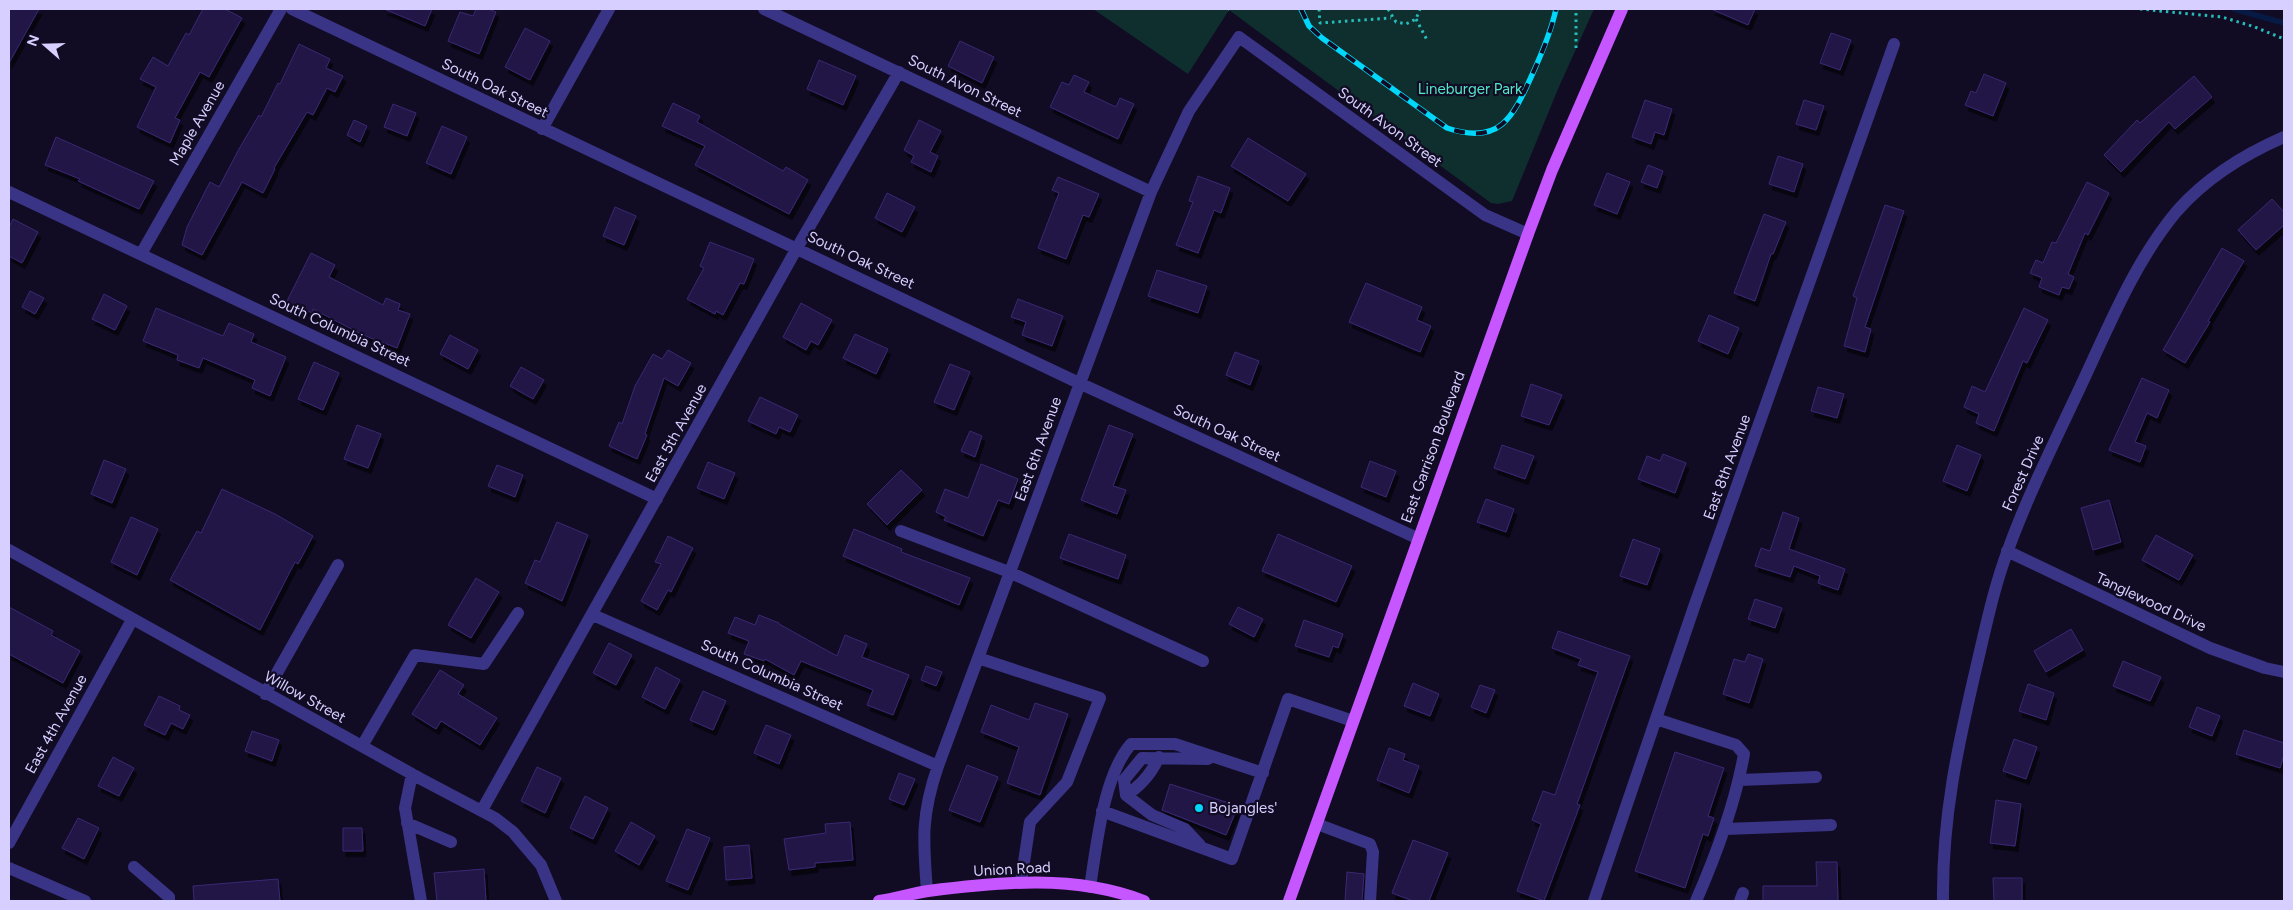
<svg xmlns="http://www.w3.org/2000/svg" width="2293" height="910" font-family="Figtree,sans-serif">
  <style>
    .green { fill: #0f2e2e }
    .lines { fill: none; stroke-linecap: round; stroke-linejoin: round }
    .stream { stroke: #061a43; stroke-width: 5.5 }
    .building { fill: #221746; stroke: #3a2873; filter: url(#shadow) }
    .path { stroke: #26bcb9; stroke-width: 3; stroke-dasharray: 2.5 4; stroke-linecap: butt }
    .minor { stroke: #3a3486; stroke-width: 12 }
    .major { stroke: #c656ff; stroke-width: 12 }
    .rail-casing { stroke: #00d7fa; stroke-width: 5.5 }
    .rail { stroke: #110c24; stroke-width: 4; stroke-dasharray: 11; stroke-linecap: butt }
    .poi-dot { fill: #00d7fa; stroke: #110c24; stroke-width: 2 }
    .labels { text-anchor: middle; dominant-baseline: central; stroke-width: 4.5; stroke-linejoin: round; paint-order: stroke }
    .street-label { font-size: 15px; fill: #d6cfff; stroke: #110c24 }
    .park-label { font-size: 15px; fill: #53e7c8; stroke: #110c24 }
    .poi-label { font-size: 15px; fill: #d6cfff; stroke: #110c24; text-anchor: start }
  </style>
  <defs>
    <filter id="shadow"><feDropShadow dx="3" dy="5.5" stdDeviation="0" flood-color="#0009"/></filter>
  </defs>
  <rect width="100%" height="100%" fill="#110c24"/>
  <!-- green -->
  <path class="green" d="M1093,9H1594L1558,89L1512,201L1498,204L1491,203L1229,10L1188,74Z"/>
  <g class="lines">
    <!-- stream -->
    <path class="stream" d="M2234,9L2284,23"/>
  </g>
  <!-- building -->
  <path class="building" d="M9,9H39L9,63Z
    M203,9H225L242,18L209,77L200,72L175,118L180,120L170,143L137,127L156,87L140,79L153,57L168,66L186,33L189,35Z
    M384,9H432L425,26Z
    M476,9H488L496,12L479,54L448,41L460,12L473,16Z
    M1711,9H1755L1748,25Z
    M525,28L550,41L530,80L505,67Z
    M1831,33L1851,40L1840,70L1820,63Z
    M960,41L994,57L982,83L948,66Z
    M299,44L330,59L326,68L343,76L335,92L327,88L313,115L307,112L274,168L275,169L263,193L242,182L202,255L182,245L187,227L210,182L219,187L239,149L259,115L261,117L278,83L280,84Z
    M819,60L856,76L843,105L807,89Z
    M1984,74L2006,83L1993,116L1965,105L1971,91L1976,93Z
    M1074,75L1089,82L1084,92L1116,107L1120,98L1134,104L1118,139L1050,107L1062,82L1069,85Z
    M2194,76L2212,97L2175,129L2169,122L2121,172L2104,155L2137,120L2140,123Z
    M1645,100L1672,109L1664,135L1655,132L1651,144L1632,137Z
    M1804,100L1824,106L1816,130L1796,124Z
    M673,103L700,116L697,122L783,171L786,167L808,180L789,214L695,165L705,146L662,126Z
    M393,104L416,113L407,136L384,127Z
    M354,120L367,126L360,142L347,135Z
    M919,120L941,131L930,152L938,156L931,172L911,162L914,156L904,150Z
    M442,126L467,137L451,174L426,163Z
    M56,137L154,181L139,209L78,181L80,179L45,165Z
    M1248,138L1306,174L1288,201L1231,166Z
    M1778,156L1803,164L1794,192L1769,184Z
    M1648,165L1663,171L1657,188L1641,182Z
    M1607,173L1630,182L1617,214L1594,205Z
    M1198,176L1230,188L1221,213L1214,210L1198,253L1176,245L1193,202L1189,201Z
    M1058,177L1099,194L1089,217L1083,215L1066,259L1038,248L1059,193L1052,190Z
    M2087,182L2109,193L2088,235L2085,233L2068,274L2074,277L2069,289L2062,287L2059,295L2039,287L2042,278L2030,273L2036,260L2043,263L2052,242L2056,243Z
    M887,193L915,207L902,232L875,218Z
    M2272,199L2284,212V225L2256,250L2238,230Z
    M1885,205L1904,211L1865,327L1871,329L1865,352L1844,346L1857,298L1853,296Z
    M615,207L636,216L624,245L603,236Z
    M1764,214L1786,222L1773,254H1771L1755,301L1734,293Z
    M13,219L38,232L22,263L9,256V227Z
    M710,242L754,259L744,284L740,283L723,315L716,311L715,314L687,299L704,268L700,266Z
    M2222,248L2244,261L2208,321L2210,322L2185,363L2163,350Z
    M311,253L335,265L329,277L383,305L386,298L400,304L398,310L410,314L397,348L363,335L313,309L312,313L287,301Z
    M1157,270L1207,286L1198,313L1148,296Z
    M1366,283L1422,307L1417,320L1431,326L1420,352L1349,322Z
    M30,291L44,298L35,314L22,307Z
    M104,294L127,306L115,330L92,319Z
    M1018,299L1063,316L1052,346L1022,335L1026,322L1011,317Z
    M801,303L832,320L818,345L811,341L806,350L783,337Z
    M156,308L223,336L229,323L254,334L251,342L286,357L270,396L252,388L255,380L203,358L199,368L177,360L178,355L143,341Z
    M2024,308L2048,320L2027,363L2023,361L1994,431L1976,423L1979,414L1964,407L1972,386L1985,392Z
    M1709,315L1739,328L1728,354L1698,341Z
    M855,334L888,349L876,374L843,358Z
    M450,335L478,350L468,369L440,354Z
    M668,350L691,363L678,386L664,378L645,434L647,435L637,459L609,446L619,422L622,424L635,386L653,354L662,359Z
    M1235,352L1259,361L1250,385L1226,375Z
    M314,362L339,373L323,410L298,399Z
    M950,364L970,372L954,410L934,402Z
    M521,367L544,380L533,399L510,386Z
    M2142,378L2169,390L2157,418L2147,413L2135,442L2146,446L2140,462L2109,450Z
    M1531,384L1562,395L1549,425L1521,416Z
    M1818,387L1844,394L1837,418L1811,411Z
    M760,397L798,415L790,432L779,427L776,434L748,421Z
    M357,425L381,434L368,468L344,459Z
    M1109,425L1133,434L1113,486L1126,490L1117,514L1081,500Z
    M970,431L982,436L975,457L961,451Z
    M1502,445L1534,456L1525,479L1494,468Z
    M1957,445L1981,455L1967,491L1943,481Z
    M1663,454L1686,463L1675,493L1638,479L1647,456L1660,461Z
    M104,460L126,469L112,503L91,494Z
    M1370,461L1396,471L1386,497L1361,487Z
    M708,462L735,473L724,499L697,488Z
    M981,464L1018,479L1009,504L998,500L983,536L944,520L946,517L936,512L945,489L968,498Z
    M497,465L523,475L515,497L488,486Z
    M901,470L922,490L887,525L867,504Z
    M222,489L275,514L313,536L298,564L295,562L260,630L170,580L197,531L201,533Z
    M1486,499L1514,509L1506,532L1477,522Z
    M2109,500L2121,542L2093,550L2081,508Z
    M1783,512L1799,518L1789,549L1845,569L1838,590L1818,583L1820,576L1794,566L1790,577L1755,566L1761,548L1770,551Z
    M131,517L158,529L137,575L111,562Z
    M557,522L588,535L562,601L525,583L535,560L540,562Z
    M854,529L902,549L901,552L970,578L959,605L843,556Z
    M1069,534L1126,555L1118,579L1060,558Z
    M1278,534L1352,566L1336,602L1262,571Z
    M2156,535L2193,555L2179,580L2142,560Z
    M668,536L693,548L671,592L668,590L657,610L641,601L661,564L655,562Z
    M1633,539L1660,549L1647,585L1620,576Z
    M476,578L499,592L471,638L448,625Z
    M1755,599L1782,608L1775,628L1748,619Z
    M9,607L53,631L51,635L80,651L63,683L9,654Z
    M1238,607L1263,619L1254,637L1229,624Z
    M759,615L779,623V624L837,656L845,635L867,644L862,657L909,675L893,715L867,705L873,690L801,661L794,675L765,659L764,661L744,654L749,641L728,633L735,617L755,625Z
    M1304,620L1343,634L1338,648L1333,646L1329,657L1295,646Z
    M2071,629L2083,650L2046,672L2034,651Z
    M1558,631L1630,656L1577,804L1580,805L1544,901L1517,891L1541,824L1532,820L1543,791L1555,795L1598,672L1578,665L1581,659L1552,648Z
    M609,643L632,655L616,685L593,673Z
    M1748,654L1763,659L1749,703L1723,694L1734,659L1745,662Z
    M2123,661L2161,677L2150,701L2113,686Z
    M926,666L942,672L936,686L921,680Z
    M656,667L680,680L665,709L642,697Z
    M440,670L464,685L458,694L497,718L480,745L441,721L436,729L412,714Z
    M1413,683L1439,694L1430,716L1404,706Z
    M2028,684L2054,693L2046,720L2019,711Z
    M1480,685L1495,690L1486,713L1471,707Z
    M703,691L726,701L713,730L690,720Z
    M159,696L180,706L179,710L190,715L183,729L171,723L165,735L144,725Z
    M1035,703L1068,714L1040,795L1007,783L1019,747L981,732L991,705L1029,720Z
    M2197,707L2220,716L2212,736L2189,727Z
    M766,725L791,735L779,764L754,753Z
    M2244,730L2284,743V755L2280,768L2236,754Z
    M252,731L279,740L272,761L245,751Z
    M2014,739L2037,747L2026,779L2003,771Z
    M1389,748L1405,754L1403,760L1419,766L1409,793L1377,780Z
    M1675,752L1724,768L1708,816L1714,818L1708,836L1703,834L1685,888L1635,871Z
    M113,757L134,768L119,796L98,786Z
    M967,765L998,777L980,822L949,810Z
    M537,767L561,778L545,813L521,801Z
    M899,773L915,779L904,805L889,799Z
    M1170,784L1238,806L1226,835L1162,810Z
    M585,796L608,808L593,839L570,828Z
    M1996,800L2021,804L2015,846L1990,843Z
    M78,818L99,828L84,859L62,848Z
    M631,822L655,836L639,865L615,851Z
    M850,822L853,860L815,863V867L789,870L784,839L826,833L825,824Z
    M343,828H362L363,851H343Z
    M687,829L710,838L688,890L666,881Z
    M1413,840L1448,853L1429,901H1413L1392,893Z
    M749,845L752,878L726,880L724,847Z
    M1816,862H1837L1838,901H1763V886H1817Z
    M484,869L486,901H437L434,873Z
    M1347,872L1364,874L1362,901H1345Z
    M1993,878H2022V901H1994Z
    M278,879L280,901H194L193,886Z"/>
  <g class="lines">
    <!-- path -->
    <path class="path" d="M1228,9H1229
      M1319,9L1320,23L1391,18
      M1388,9L1396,22L1406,24L1416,19L1420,9
      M2140,9L2222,17L2255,27L2284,39
      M1416,19L1427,40
      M1576,48V9"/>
    <!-- minor -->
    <path class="minor" d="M292,9L1079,383L1417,538
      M764,9L1151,192
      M542,129L609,9
      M9,192L657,499
      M141,254L281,9
      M901,531L1009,572L1203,661
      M9,550L421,779L495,818L513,832L541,865L556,901
      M2007,551L2210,648L2265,668L2284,672
      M593,615L938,766
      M978,658L1100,698L1067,782L1030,822L1021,882
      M265,694L338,565
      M1656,719L1736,745L1744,754C1735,805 1717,853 1696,901
      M362,746L415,655L484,664L518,613
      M412,774L405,808L421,901
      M1739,780L1816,777
      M1126,795C1141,786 1152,772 1159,757
      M482,810L797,248L899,72
      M1102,811L1232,859L1288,699L1353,721
      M407,823L451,842
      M1317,824L1370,844L1373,852L1370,901
      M1725,829L1831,825
      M9,843L132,620
      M1200,845L1185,829L1152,815L1126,795L1124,780L1142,758L1208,759
      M134,867L169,897V901
      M9,868L85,901
      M1090,887C1097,844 1103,776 1131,744H1175L1263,773
      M927,891C923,840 921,815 938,766L1151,192L1189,111L1239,37L1485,215L1528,234
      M1594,901L1694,607L1894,44
      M1740,901L1743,893
      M1943,901C1942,817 1958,745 1977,664C1986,626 1994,587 2008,550C2029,492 2058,435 2084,379C2111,321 2136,260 2177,211C2206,178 2245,154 2284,137"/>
    <!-- major -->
    <path class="major" d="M879,901C896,899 912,893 928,891C1000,882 1075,874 1144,901
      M1289,901L1528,234L1552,170L1622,9"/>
    <!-- rail casing -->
    <g class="rail-casing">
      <path id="rail" d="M1301,9L1309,26L1322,38L1447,128C1500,146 1513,117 1532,75C1542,53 1551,32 1556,9"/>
    </g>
    <!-- rail -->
    <use href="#rail" class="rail"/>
  </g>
  <!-- markers -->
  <circle class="poi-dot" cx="1199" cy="808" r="5"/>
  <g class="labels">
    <!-- street labels -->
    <g class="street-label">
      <text transform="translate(965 86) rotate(26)">South Avon Street</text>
      <text transform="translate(495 88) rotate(26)">South Oak Street</text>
      <text transform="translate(197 123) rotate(-60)">Maple Avenue</text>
      <text transform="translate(1390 127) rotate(36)">South Avon Street</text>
      <text transform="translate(861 260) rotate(25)">South Oak Street</text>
      <text transform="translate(340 330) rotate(25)">South Columbia Street</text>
      <text transform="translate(676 433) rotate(-61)">East 5th Avenue</text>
      <text transform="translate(1227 433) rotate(25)">South Oak Street</text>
      <text transform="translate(1433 447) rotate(-70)">East Garrison Boulevard</text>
      <text transform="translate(1038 449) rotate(-70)">East 6th Avenue</text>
      <text transform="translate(1727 467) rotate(-70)">East 8th Avenue</text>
      <text transform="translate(2023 473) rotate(-66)">Forest Drive</text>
      <text transform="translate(2151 602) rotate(25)">Tanglewood Drive</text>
      <text transform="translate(772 675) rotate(24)">South Columbia Street</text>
      <text transform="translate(305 697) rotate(29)">Willow Street</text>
      <text transform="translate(56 724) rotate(-61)">East 4th Avenue</text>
      <text transform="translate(1012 869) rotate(-3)">Union Road</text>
    </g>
    <!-- park labels -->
    <g class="park-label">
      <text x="1470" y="89">Lineburger Park</text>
    </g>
    <!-- poi labels -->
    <g class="poi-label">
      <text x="1209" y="808">Bojangles'</text>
    </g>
  </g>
  <!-- border -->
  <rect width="2293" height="910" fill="none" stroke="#d6cfff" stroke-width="20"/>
  <!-- north arrow -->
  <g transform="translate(45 45) rotate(290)" stroke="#110c24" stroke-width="4" paint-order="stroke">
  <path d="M0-4L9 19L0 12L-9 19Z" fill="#d6cfff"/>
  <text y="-8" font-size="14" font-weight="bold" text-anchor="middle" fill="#d6cfff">N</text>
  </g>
</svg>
